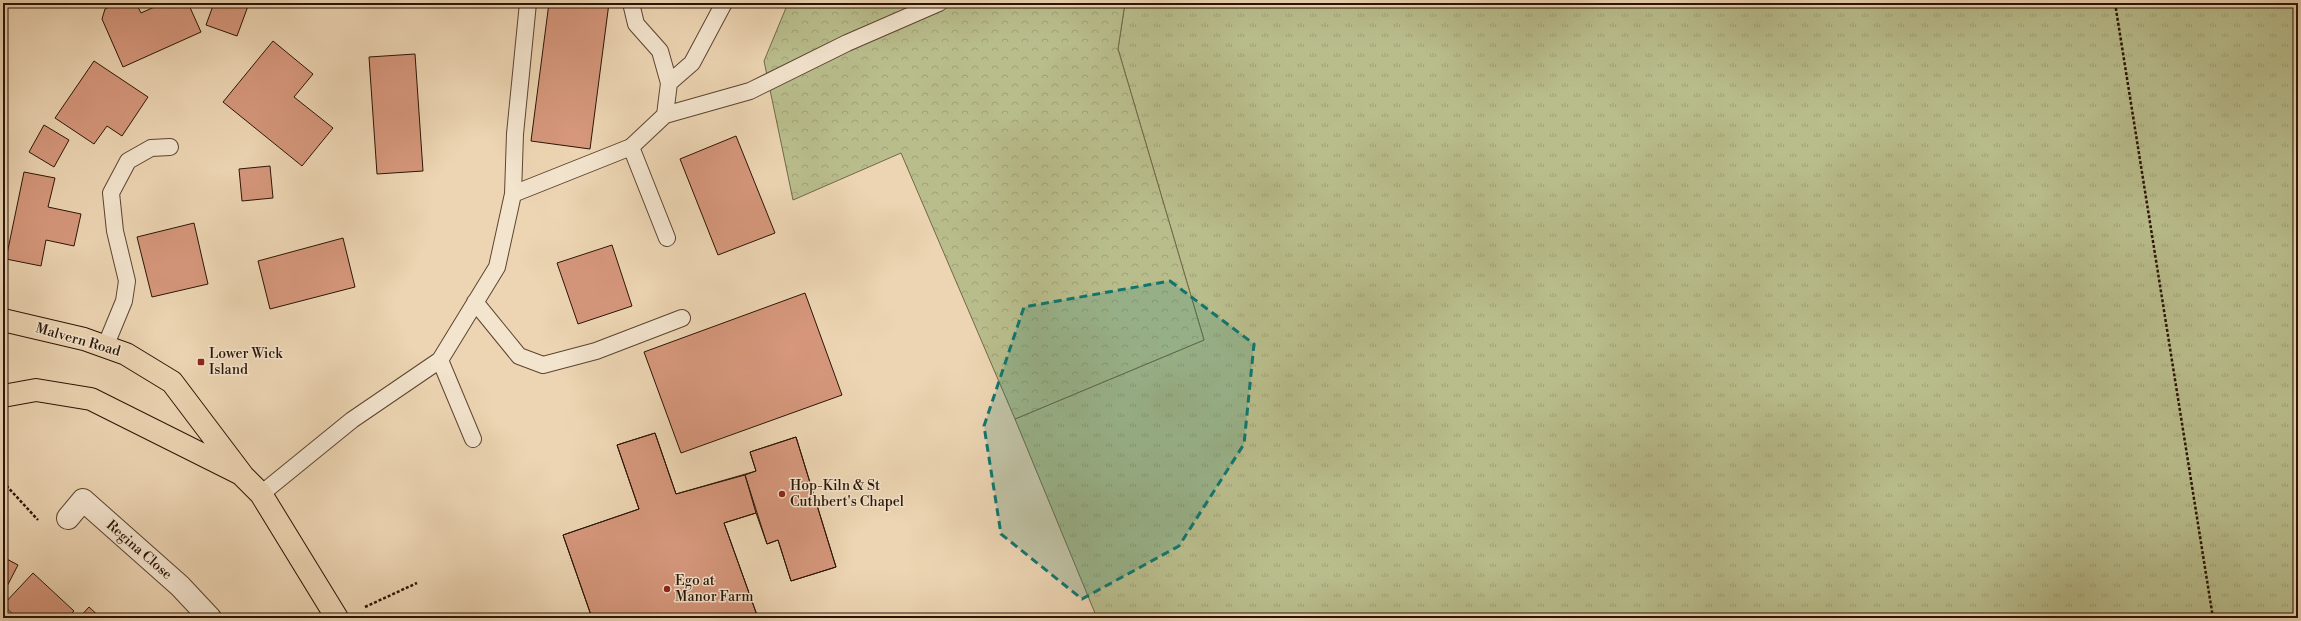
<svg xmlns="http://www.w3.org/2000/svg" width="2301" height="621" font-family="'Libre Bodoni',serif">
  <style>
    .grass { fill: url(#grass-tufts); stroke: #726848 }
    .forest { fill: url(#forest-crowns); stroke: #726848 }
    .building { fill: #d6977c; stroke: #2b1404 }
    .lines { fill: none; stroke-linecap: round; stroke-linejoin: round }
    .lane-casing { stroke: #5c4430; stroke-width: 18 }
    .street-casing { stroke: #5c4430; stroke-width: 24 }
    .primary-casing { stroke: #2b1404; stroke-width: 24 }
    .path { stroke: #2b1404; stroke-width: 2.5; stroke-dasharray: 3 2; stroke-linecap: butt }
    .lane { stroke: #f3e4ce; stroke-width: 16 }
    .street { stroke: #f3e4ce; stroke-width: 22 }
    .primary { stroke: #edd5b3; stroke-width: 22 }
    .marked { fill: #0f766e; fill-opacity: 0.2; stroke: #0f766e; stroke-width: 3; stroke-dasharray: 8 5; stroke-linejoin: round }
    .poi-dot { fill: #8f2418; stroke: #f3e4ce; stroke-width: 1.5 }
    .labels { text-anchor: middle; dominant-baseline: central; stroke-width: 3; stroke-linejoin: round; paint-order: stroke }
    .street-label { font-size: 14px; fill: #2b1404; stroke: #f3e4ce }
    .poi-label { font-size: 14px; fill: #2b1404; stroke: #f3e4ce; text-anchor: start }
  </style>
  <defs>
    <pattern id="grass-tufts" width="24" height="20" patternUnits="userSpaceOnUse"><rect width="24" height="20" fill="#b9bd8c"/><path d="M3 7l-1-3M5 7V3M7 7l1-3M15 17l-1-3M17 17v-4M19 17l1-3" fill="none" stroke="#9fa277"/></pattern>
    <pattern id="forest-crowns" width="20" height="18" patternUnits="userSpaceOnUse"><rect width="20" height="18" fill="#b9bd8c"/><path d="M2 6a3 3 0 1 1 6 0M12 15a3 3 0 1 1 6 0" fill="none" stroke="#9fa277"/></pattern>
  </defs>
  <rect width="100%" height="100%" fill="#edd5b3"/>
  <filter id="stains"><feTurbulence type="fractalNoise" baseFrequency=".005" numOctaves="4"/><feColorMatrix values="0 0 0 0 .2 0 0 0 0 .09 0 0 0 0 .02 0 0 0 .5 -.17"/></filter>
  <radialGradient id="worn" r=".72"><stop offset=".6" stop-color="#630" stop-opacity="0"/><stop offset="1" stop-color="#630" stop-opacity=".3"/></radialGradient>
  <!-- grass -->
  <path class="grass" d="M1125,3H2298V618H1097L1015,419L1204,340L1118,49Z"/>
  <!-- forest -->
  <path class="forest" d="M788,3H1125L1118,49L1204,340L1015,419L901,153L793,200L764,61Z"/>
  <!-- building -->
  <path class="building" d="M116,3H136L141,13L163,3H188L201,32L123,67L102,19L105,9Z
    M214,3H239L248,6L237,36L206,25Z
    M549,3H609L590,149L531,141Z
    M273,41L313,74L294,97L333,128L302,166L223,102Z
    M415,54L423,171L377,174L369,57Z
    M94,61L148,97L122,136L107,126L94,144L55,118Z
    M44,125L69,140L54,167L29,152Z
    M736,136L775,233L718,255L680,159Z
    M270,166L273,198L242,201L239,169Z
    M24,172L55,178L48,207L81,214L74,246L46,240L41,266L6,259Z
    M194,223L208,284L152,297L137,237Z
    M343,238L355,287L270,309L258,261Z
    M612,245L632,306L578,324L557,263Z
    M805,293L842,395L681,453L644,352Z
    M655,433L676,494L756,471L750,452L796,437L836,567L791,581L778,540L767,544L756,513L724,523L758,618H592L563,535L639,509L617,445Z
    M655,433L676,494L745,475L756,513L724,523L758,618H592L563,535L639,509L617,445Z
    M796,437L836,567L791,581L778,540L767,544L745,475L756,471L750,452Z
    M3,557L18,565L3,594Z
    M33,573L74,611L67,618H17L3,605Z
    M89,607L101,618H79Z"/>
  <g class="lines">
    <!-- lane casing -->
    <g class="lane-casing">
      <path id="lane" d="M669,83L692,63L724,3
        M665,115L750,91L847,43L939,3
        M631,147L667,238
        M513,194L631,147L665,115L669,83L660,51L636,24L631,3
        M475,302L519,356L543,365L596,351L682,318
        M105,347L124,301L127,281L115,231L111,193L128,161L151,148L170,147
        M440,360L497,267L513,194L515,134L528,3
        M261,494L352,420L440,360L473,439"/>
    </g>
    <!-- street casing -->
    <g class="street-casing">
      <path id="street" d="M68,518L83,500L180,586L210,618"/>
    </g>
    <!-- primary casing -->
    <g class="primary-casing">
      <path id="primary" d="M3,320L84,339L126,354L172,382L243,476L261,494L337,618
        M3,396L36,390L91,399L239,473"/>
    </g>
    <!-- path -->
    <path class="path" d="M2115,3L2213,618
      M3,482L38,520
      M365,607L417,583"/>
    <!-- lane -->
    <use href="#lane" class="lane"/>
    <!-- street -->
    <use href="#street" class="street"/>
    <!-- primary -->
    <use href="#primary" class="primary"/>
  </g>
  <!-- marked area -->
  <path class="marked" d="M1170,281L1254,344L1244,444L1179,546L1082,599L1001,534L984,426L1024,307Z"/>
  <!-- markers -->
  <g class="poi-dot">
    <rect x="197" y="358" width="8" height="8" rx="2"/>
    <circle cx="782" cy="494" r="4"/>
    <circle cx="667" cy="589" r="4"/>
  </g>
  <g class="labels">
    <!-- street labels -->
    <g class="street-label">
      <text transform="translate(78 340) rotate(16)">Malvern Road</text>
      <text transform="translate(139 550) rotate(41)">Regina Close</text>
    </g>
    <!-- poi labels -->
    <g class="poi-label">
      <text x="209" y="354">Lower Wick<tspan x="209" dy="16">Island</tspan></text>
      <text x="790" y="486">Hop-Kiln &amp; St<tspan x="790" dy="16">Cuthbert's Chapel</tspan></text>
      <text x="675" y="581">Ego at<tspan x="675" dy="16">Manor Farm</tspan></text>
    </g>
  </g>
  <!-- margin -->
  <rect width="2301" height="621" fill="none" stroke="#edd5b3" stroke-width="16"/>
  <rect x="4" y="4" width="2293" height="613" fill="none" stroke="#2b1404" stroke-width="2"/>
  <rect x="8" y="8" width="2285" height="605" fill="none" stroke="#2b1404"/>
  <rect width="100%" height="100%" filter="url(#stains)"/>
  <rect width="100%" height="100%" fill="url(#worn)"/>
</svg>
